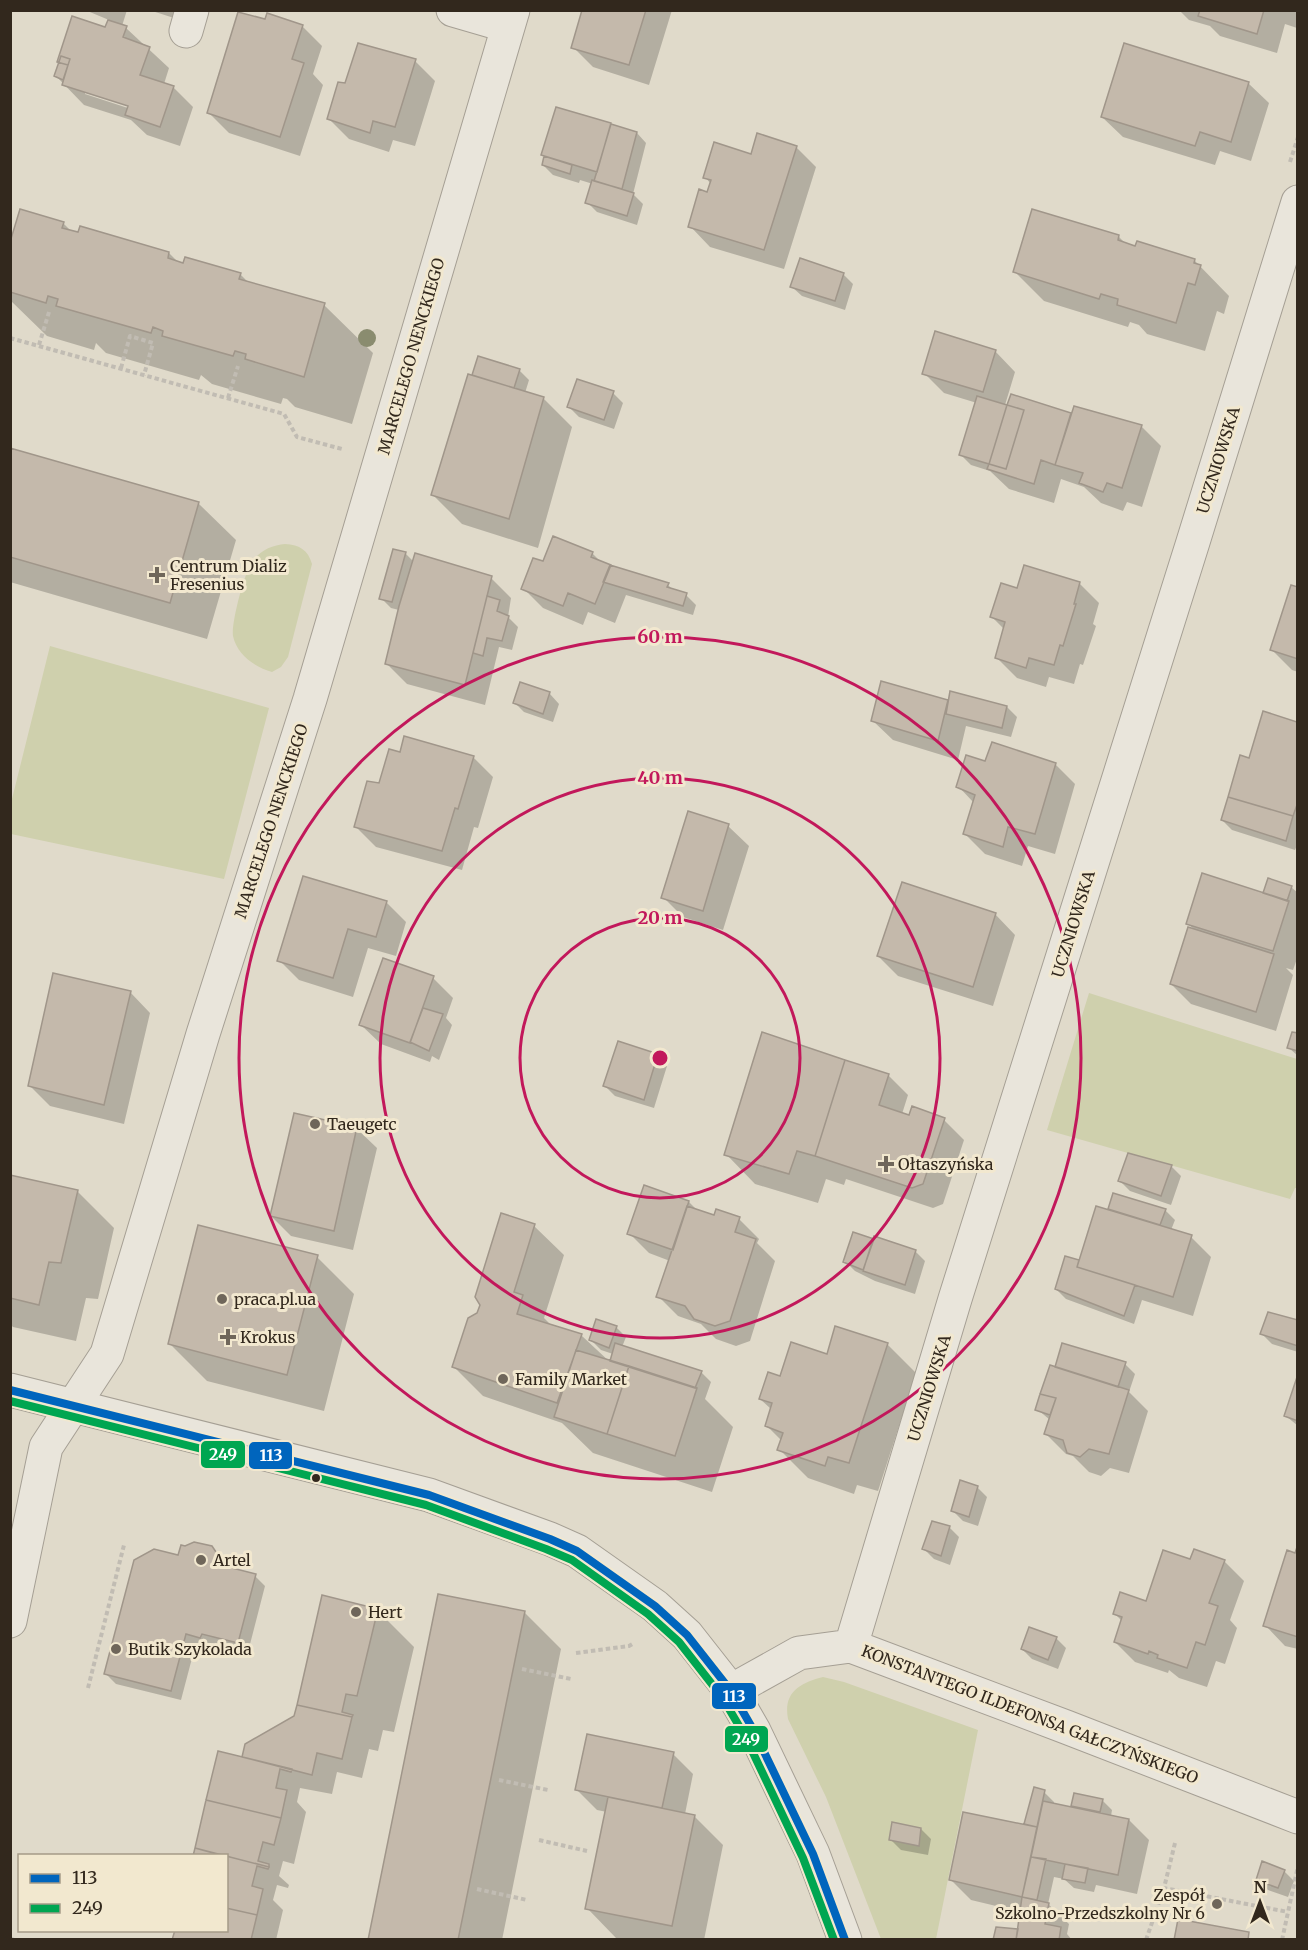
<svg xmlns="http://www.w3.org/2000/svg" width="1308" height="1950" font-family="Merriweather,serif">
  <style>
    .green { fill: #cfd0ad }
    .shadow { fill: #0003; fill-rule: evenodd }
    .building { fill: #c4b9ab; stroke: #a0968a; stroke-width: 1.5 }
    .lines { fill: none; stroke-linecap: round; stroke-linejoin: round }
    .minor-casing { stroke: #a59f94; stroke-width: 35 }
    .path { stroke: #c1bcb3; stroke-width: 4; stroke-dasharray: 4.5 3; stroke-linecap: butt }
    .minor { stroke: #e9e5db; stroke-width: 33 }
    .bus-1-casing { stroke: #f2e8cf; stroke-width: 12 }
    .bus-2-casing { stroke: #f2e8cf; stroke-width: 12 }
    .bus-1 { stroke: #0065bd; stroke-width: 8 }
    .bus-2 { stroke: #00a651; stroke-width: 8 }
    .tree { fill: #8a8c6f }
    .ring { fill: none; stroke: #c2185b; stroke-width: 3 }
    .poi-dot { fill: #6f665a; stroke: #f2e8cf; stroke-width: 2 }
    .bus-dot { fill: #32281d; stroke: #f2e8cf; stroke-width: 2 }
    .labels { text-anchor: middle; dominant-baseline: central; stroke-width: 6; stroke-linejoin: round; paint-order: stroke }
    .street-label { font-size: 16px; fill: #32281d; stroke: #f2e8cf }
    .poi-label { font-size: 16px; fill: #32281d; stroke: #f2e8cf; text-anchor: start }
    .centre { fill: #c2185b; stroke: #f2e8cf; stroke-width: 3 }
    .ring-label { font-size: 18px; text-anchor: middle; font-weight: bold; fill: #c2185b; stroke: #f2e8cf; stroke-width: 6; stroke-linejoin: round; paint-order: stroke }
    .line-badge { stroke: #f2e8cf; stroke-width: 2 }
    .badge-label { font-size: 16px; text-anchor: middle; font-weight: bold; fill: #fff }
  </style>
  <rect width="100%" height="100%" fill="#e0daca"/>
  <!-- green -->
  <path class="green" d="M285,544C300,545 308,550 312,564L288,657L281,667L272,672C255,667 237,655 233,636C231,624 244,574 251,564C258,551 272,545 285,544Z
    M50,646L269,708L224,879L11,834V803Z
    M1089,993L1297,1059V1188H1295L1290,1199L1047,1130Z
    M823,1677L844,1682L978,1730L936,1939H881L826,1797L788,1719C783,1692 800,1683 823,1677Z"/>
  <!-- shadow -->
  <path class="shadow" d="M85,10H127L122,26L126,28L169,68L164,84L173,87L193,107L180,146L147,135L131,120L84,105L56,76L106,29L109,20ZM85,91L135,107L134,110L85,94Z
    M149,10H177L174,18Z
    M584,10H672L649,85L593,67L573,47Z
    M1179,10H1298L1297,28L1285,24L1277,53L1220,36L1210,26L1189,20Z
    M266,21L302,26L322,46L313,74L323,85L300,156L229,133L209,113Z
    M415,61L435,81L415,146L393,140L389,152L349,139L329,119L346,85Z
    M1248,83L1269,103L1251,161L1220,151L1215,165L1123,137L1102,117Z
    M557,109L637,133L646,143L633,194L643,204L637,225L597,212L587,202L593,184L580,180L579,183L553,175L543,165L545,157L543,155Z
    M796,147L816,167L784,269L710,247L690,226L708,194L711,184L705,177L752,155Z
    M21,211L64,224L72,232L169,253L179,263L240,274L249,283L324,305L373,353L352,424L295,407L287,399L283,398L281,404L212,384L201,375L199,380L106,353L96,343L94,350L47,336L10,300V247Z
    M1033,211L1119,237L1126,244L1194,260L1229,296L1224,314L1217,311L1205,351L1147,334L1139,325L1130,322L1128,327L1044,301L1015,272Z
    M843,274L853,284L845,310L802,296L792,287Z
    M995,351L1015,372L1005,405L1008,407L1012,396L1072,415L1141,426L1161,446L1142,507L1127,502L1123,511L1101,503L1084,487L1061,479L1054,503L1009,489L990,471L971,465L961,455L977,403L944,393L924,373Z
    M519,370L529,380L525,393L543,398L572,427L538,548L462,524L433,495L477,379L473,375Z
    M578,381L613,393L623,403L614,429L579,417L569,407Z
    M10,449L199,504L236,540L207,639L10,582Z
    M405,553L414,562L491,578L511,598L508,617L518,627L512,650L499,647L485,705L407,684L387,664L399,610L391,608L381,598Z
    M592,553L601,562L668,585L674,591L686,595L696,605L693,615L626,595L615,623L588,612L583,625L543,608L523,588L543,563Z
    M1079,583L1099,603L1093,624L1096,626L1083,665L1080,664L1074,684L1049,677L1046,687L1017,678L997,658L1005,630L991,616L1018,590Z
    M1298,588V672L1292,670L1272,650Z
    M521,683L550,694L559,704L553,722L524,712L514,702Z
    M882,683L949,702L1007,707L1017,717L1011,737L966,726L958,760L893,740L872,720Z
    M1297,723L1298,843L1295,850L1232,830L1222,820L1250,760Z
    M401,754L473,757L493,777L478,828L474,827L462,870L376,847L356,827Z
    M986,763L1055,764L1075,784L1055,854L1028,846L1022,866L985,854L965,834L974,803L958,786Z
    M728,826L749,846L723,930L683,917L663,897Z
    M1291,887L1298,893V956L1293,970L1286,968L1293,975L1276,1031L1191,1004L1171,984L1196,931L1188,924L1264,895Z
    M386,902L406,922L396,956L368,948L353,997L299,980L279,960Z
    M995,914L1015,935L993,1006L898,976L878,956Z
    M433,978L453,998L446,1018L452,1025L439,1060L432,1056L430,1062L381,1044L360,1024Z
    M130,992L150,1013L124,1124L50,1106L30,1086Z
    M1298,1035V1056L1289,1048Z
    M657,1056L667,1066L654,1108L615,1096L605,1086Z
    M888,1075L908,1095L902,1114L944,1120L964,1140L943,1204L933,1208L846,1179L844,1185L826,1179L818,1203L755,1184L726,1154Z
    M356,1128L377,1148L353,1250L291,1236L271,1216Z
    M1171,1166L1181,1176L1171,1205L1130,1191L1120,1181Z
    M10,1177L77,1191L114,1228L98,1299L86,1298L76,1341L13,1327L10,1324Z
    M645,1187L689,1202L698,1211L715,1217L739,1219L759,1239L757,1243L775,1261L750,1341L736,1346L716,1339L701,1324L678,1316L658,1296L670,1261L649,1253L629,1233Z
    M1109,1208L1165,1210L1175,1220L1171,1230L1191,1237L1211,1257L1193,1316L1142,1300L1134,1324L1066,1299L1056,1289L1066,1258L1080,1262L1114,1213Z
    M534,1226L564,1255L544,1318L552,1326L582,1336L611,1363L613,1354L601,1350L591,1340L616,1327L626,1337L622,1347L701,1372L711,1382L705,1399L733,1427L712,1492L593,1453L562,1423L483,1396L454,1367L478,1314Z
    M915,1251L925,1261L915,1294L875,1281L855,1271L845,1261Z
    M317,1257L354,1294L324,1411L207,1381L170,1344Z
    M1298,1322V1352L1272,1344L1262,1334Z
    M887,1344L916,1373L878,1491L857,1485L854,1494L808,1478L779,1449L782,1441L767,1426L771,1409L760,1399L828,1356Z
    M1125,1364L1135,1374L1129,1392L1148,1411L1129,1473L1110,1468L1101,1476L1089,1472L1073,1456L1066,1454L1046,1434L1050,1420L1037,1409L1056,1368Z
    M1298,1379V1426L1286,1416Z
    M977,1487L987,1497L978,1526L963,1521L953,1511Z
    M949,1527L959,1537L950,1565L934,1559L924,1549Z
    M185,1547L211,1548L232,1567L231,1569L255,1576L265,1586L248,1652L212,1643L210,1647L196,1643L181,1700L116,1684L106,1674Z
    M1298,1549V1649L1285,1646L1265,1625Z
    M1191,1561H1224L1244,1581L1230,1620L1237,1628L1225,1664L1216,1661L1207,1687L1179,1678L1169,1670L1168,1673L1135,1662L1115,1642L1123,1622L1115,1614L1146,1603Z
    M377,1610L414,1647L394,1732L383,1730L378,1751L369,1749L362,1778L337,1772L332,1794L300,1788L297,1802L306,1812L294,1864L283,1861L279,1876L289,1885L288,1888L277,1885L273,1900L283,1910L276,1940H174L226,1930V1856H194L219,1752L243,1758L295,1717Z
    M524,1612L561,1649L502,1940H369Z
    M1056,1638L1066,1648L1058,1669L1032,1659L1022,1649Z
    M673,1754L693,1774L685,1814L694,1816L723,1845L704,1940H625L616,1938L587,1908L607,1812L597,1810L577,1790Z
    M1044,1792L1054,1802V1804L1076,1809L1072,1806L1102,1800L1112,1810L1111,1816L1129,1820L1149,1840L1137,1894L1096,1885L1094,1892L1074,1888L1064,1879L1054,1877L1048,1904L1069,1924L1067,1934L1072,1940H995L1018,1931L1021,1912L971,1900L951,1880L1029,1827L1026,1824Z
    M921,1829L931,1839L928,1855L901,1850L891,1840Z
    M1284,1871L1294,1881L1288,1897L1268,1890L1258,1880Z"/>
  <!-- building -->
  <path class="building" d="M582,10H646L629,65L571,48Z
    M1200,10H1264L1257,34L1198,16Z
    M238,12L265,19L267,13L303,25L292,59L304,63L280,137L207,113Z
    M72,16L105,27L108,20L127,26L123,37L150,47L140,75L174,86L160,127L125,115L128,106L62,85L68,65L57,62Z
    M358,43L416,59L395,127L373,121L370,133L327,119L338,82L345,83Z
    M1124,43L1249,82L1231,142L1200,132L1195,146L1101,117Z
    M61,56L70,59L63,80L54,76Z
    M556,107L611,123L597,172L541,155Z
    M611,124L637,132L622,189L594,181Z
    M757,133L797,146L764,250L688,227L699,189L707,192L711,180L703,178L714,142L751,154Z
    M544,156L572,165L570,174L542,165Z
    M592,180L634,193L627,216L585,203Z
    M20,209L64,222L62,228L78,232L80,226L169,252L168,258L183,263L185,257L241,273L239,279L325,303L304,377L245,359L246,354L235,351L233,356L162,336L163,331L153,327L151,333L56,306L58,299L48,296L46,303L10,292V242Z
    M1032,209L1119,235L1118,240L1135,246L1137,241L1195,259L1194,263L1201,265L1195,285L1188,283L1176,323L1117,305L1118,299L1101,294L1099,299L1013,272Z
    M800,258L844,273L835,301L790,287Z
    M935,331L996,350L983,392L922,374Z
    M478,356L520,369L514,388L472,375Z
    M468,374L544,397L509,519L431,495Z
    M577,379L614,391L604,420L567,407Z
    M1011,394L1071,413L1055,465L1041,460L1034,484L987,469L989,464L1006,469L1024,410L1007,405Z
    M977,396L1007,405L989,464L959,455Z
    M1007,405L1024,410L1006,469L989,464Z
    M1074,406L1142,425L1122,488L1107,483L1103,492L1079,483L1083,473L1055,465Z
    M10,448L199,502L170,603L10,557Z
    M553,536L593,552L591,557L611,565L595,604L568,593L563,606L521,589L533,558L543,561Z
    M393,549L406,552L392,602L379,599Z
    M415,553L492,576L465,685L385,664L399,606Z
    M610,565L669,583L667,587L687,593L683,606L603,582Z
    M1024,565L1080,582L1074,604H1076L1063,646L1060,645L1054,665L1029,658L1026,668L995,658L1005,622L990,617L1001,583L1017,588Z
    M1291,585L1298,587V659L1270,650Z
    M487,596L500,600L497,611L509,616L502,641L487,638L483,656L473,653Z
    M881,681L948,700L938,741L871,721Z
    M520,682L550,692L543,714L513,703Z
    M950,691L1007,706L1002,728L946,714Z
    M1263,711L1297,722L1298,802L1293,816L1228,797L1240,755L1249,758Z
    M404,736L474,756L458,809L455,808L442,851L354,827L367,781L379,783L389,749L400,752Z
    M992,742L1056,763L1035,834L1008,827L1003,847L963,834L975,795L956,787L966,755L985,761Z
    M1228,797L1293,816L1286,841L1221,820Z
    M688,811L729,824L703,911L661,898Z
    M1202,873L1289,901L1273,951L1186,924Z
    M303,876L387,901L376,937L348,929L333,978L277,961Z
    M1268,878L1292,886L1287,901L1263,893Z
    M902,882L996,913L973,987L877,956Z
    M1188,927L1274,954L1256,1012L1170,984Z
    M383,958L434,976L410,1043L359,1025Z
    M53,973L131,991L104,1105L28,1086Z
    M423,1008L443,1014L429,1051L410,1042Z
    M762,1032L845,1060L815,1156L797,1151L789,1174L724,1155Z
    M1292,1032L1298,1033V1051L1287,1048Z
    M618,1041L658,1054L644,1100L603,1086Z
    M845,1060L889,1074L879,1105L909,1115L912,1106L945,1118L923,1184L912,1188L815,1156Z
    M294,1113L357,1127L334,1231L270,1216Z
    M1128,1153L1172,1165L1161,1196L1118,1181Z
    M10,1175L78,1190L61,1263L49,1262L39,1305L10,1298Z
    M644,1185L689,1201L673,1250L627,1234Z
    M1113,1193L1166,1209L1160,1225L1108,1209Z
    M687,1206L714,1215L716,1209L740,1217L735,1232L756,1239L730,1321L715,1326L694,1319L685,1306L656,1297Z
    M1096,1206L1192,1235L1173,1297L1077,1267Z
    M501,1213L535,1224L514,1292L523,1295L517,1314L582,1334L557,1403L452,1367L468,1318L477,1313L480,1305L475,1297Z
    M198,1225L318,1255L287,1375L168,1344Z
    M853,1232L874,1239L863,1270L843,1262Z
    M874,1236L916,1250L905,1285L863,1271Z
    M1065,1256L1079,1260L1077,1267L1135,1285L1124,1316L1055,1289Z
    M1268,1312L1298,1320V1346L1260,1334Z
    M596,1319L617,1326L609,1348L589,1340Z
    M835,1326L888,1343L849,1463L828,1457L825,1466L777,1450L783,1433L765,1426L772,1403L759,1399L768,1372L780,1376L791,1342L827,1354Z
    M615,1343L702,1371L695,1388L610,1361Z
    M1062,1343L1126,1362L1118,1387L1055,1367Z
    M576,1350L629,1366L607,1434L554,1417Z
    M1050,1365L1129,1390L1109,1454L1089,1449L1080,1457L1067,1453L1063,1440L1044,1434L1056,1398L1040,1394Z
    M629,1366L697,1388L675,1456L607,1434Z
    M1298,1374V1421L1284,1416Z
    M1040,1394L1056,1398L1050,1415L1035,1410Z
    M960,1480L978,1486L969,1517L951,1511Z
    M932,1521L950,1526L941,1556L922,1549Z
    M194,1542L212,1546L218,1555L223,1556L220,1565L256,1574L238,1643L202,1634L200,1638L186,1634L171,1691L104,1674L134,1560L154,1549L178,1555L181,1545L185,1546Z
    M1298,1544V1637L1263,1626L1287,1550L1295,1553Z
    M1194,1549L1225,1560L1209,1603L1218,1606L1205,1645L1196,1642L1187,1668L1157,1658L1158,1655L1149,1651L1148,1654L1114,1642L1122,1617L1113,1614L1120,1592L1146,1601L1163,1550L1190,1559Z
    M438,1594L525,1611L458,1940H368Z
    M322,1595L378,1609L357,1696L346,1694L342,1712L353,1715L352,1717L297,1705Z
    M1029,1627L1057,1637L1048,1660L1021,1649Z
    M297,1705L352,1717L342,1759L317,1753L312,1775L242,1757L245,1744L294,1716Z
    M587,1734L674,1752L662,1808L575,1790Z
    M218,1751L292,1769L291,1772L280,1769L276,1788L287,1790L281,1818L206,1800Z
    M1034,1787L1045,1790L1037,1827L1024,1824Z
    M1074,1793L1103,1799L1100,1812L1071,1806Z
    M608,1797L695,1815L672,1926L585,1909Z
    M206,1800L281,1818L274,1845L263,1842L258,1861L269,1864V1867L195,1848Z
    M1043,1801L1129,1819L1118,1875L1031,1857Z
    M963,1812L1037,1827L1022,1897L949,1880Z
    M892,1822L921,1828L919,1846L889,1840Z
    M195,1848L224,1856H193Z
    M226,1856L269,1867L268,1869L257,1866L252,1886L263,1889L257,1915L226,1908Z
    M1031,1857L1046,1859L1037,1900L1022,1897Z
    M1262,1861L1285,1870L1278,1888L1256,1880Z
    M1065,1864L1088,1868L1085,1883L1062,1879Z
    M1022,1897L1049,1903L1045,1924L1061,1927L1059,1940H1016Z
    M226,1908L257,1915L251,1940H172L175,1930H226Z
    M1178,1919L1249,1932L1248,1940H1174Z
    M996,1927L1018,1929L1016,1940H993Z"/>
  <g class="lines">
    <!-- minor casing -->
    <g class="minor-casing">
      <path id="minor" d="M453,10L508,26
        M186,31L192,10
        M10,1390L429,1495L550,1539L577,1551L655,1606L687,1635L731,1691L754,1731L813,1854L845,1940
        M10,1621L46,1447L107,1354L203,1034L310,699L513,10
        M851,1646L955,1299L1193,542L1298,202
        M731,1691L799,1653L851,1646L1066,1727L1298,1817"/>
    </g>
    <!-- path -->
    <path class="path" d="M1290,162L1298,137
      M10,338L284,414L297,437L342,449
      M39,345L49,312
      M121,368L130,336L153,343L144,375
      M228,398L238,366
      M576,1653L629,1646L634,1643
      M522,1669L571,1679
      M88,1688L124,1545
      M499,1780L548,1790
      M539,1840L587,1851
      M1175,1843L1164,1888L1288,1912
      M477,1889L527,1900
      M10,1938L14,1940
      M1146,1940L1164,1888
      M1282,1940L1298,1866"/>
    <!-- minor -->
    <use href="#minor" class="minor"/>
    <!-- bus-1 casing -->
    <g class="bus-1-casing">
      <path id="bus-1" d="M10,1390L429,1495L550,1539L577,1551L655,1606L687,1635L731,1691L754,1731L813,1854L845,1940"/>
    </g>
    <!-- bus-2 casing -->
    <g class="bus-2-casing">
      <path id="bus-2" d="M10,1401L426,1505L546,1549L572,1560L648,1614L679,1642L722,1697L745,1736L803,1858L834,1940"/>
    </g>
    <!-- bus-1 -->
    <use href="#bus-1" class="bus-1"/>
    <!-- bus-2 -->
    <use href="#bus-2" class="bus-2"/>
  </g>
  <!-- trees -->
  <circle class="tree" cx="367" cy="338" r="9"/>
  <!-- distance rings -->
  <g class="ring">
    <circle cx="660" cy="1058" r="140"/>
    <circle cx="660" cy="1058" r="280"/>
    <circle cx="660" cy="1058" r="421"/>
  </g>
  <!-- markers -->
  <g class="poi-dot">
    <path d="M154 566h6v6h6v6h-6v6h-6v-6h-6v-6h6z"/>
    <circle cx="315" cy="1124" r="6"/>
    <path d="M883 1155h6v6h6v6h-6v6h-6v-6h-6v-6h6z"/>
    <circle cx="222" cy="1299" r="6"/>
    <path d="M225 1328h6v6h6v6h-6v6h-6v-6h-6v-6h6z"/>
    <circle cx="503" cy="1379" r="6"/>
    <circle cx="201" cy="1560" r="6"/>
    <circle cx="356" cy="1612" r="6"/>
    <circle cx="116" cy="1649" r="6"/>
    <circle cx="1217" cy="1904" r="6"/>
  </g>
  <circle class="bus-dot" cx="316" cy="1478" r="5"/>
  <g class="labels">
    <!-- street labels -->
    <g class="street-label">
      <text transform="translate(411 356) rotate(-74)">MARCELEGO NENCKIEGO</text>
      <text transform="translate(1218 460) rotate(-73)">UCZNIOWSKA</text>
      <text transform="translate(271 821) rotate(-72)">MARCELEGO NENCKIEGO</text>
      <text transform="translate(1073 924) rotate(-73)">UCZNIOWSKA</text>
      <text transform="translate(929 1388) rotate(-73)">UCZNIOWSKA</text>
      <text transform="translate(1030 1714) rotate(21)">KONSTANTEGO ILDEFONSA GAŁCZYŃSKIEGO</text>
    </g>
    <!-- poi labels -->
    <g class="poi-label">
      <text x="170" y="566">Centrum Dializ<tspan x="170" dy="18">Fresenius</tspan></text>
      <text x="327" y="1124">Taeugetc</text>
      <text x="898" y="1164">Ołtaszyńska</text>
      <text x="234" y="1299">praca.pl.ua</text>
      <text x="240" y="1337">Krokus</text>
      <text x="515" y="1379">Family Market</text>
      <text x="213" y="1560">Artel</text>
      <text x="368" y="1612">Hert</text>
      <text x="128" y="1649">Butik Szykolada</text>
      <text x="1205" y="1895" text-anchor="end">Zespół<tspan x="1205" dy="18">Szkolno-Przedszkolny Nr 6</tspan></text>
    </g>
  </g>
  <circle cx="660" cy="1058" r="9" class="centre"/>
  <g class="ring-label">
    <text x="660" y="643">60 m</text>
    <text x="660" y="784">40 m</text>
    <text x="660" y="924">20 m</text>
  </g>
  <g class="line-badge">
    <rect x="200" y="1440" width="46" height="29" rx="6" fill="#00a651"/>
    <rect x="248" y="1441" width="45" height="29" rx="6" fill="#0065bd"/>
    <rect x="711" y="1682" width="46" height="28" rx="6" fill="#0065bd"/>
    <rect x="724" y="1725" width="45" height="28" rx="6" fill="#00a651"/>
  </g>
  <g class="badge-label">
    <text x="223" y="1460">249</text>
    <text x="271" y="1461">113</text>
    <text x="734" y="1702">113</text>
    <text x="746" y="1745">249</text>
  </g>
  <!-- border -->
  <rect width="1308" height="1950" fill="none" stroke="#32281d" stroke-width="24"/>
  <!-- legend -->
  <rect x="18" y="1854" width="210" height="78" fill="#f2e8cf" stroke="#a59b88" stroke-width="1.5"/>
  <rect x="30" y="1874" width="30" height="9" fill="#0065bd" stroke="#a59b88" stroke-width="1.5"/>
  <text x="72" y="1884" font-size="18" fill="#32281d">113</text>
  <rect x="30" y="1904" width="30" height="9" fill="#00a651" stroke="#a59b88" stroke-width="1.5"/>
  <text x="72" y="1914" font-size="18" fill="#32281d">249</text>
  <!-- north arrow -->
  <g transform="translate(1260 1902)" stroke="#f2e8cf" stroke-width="4.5" paint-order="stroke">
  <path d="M0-4.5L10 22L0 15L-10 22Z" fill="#32281d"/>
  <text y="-9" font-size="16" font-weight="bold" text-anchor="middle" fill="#32281d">N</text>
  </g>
</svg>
